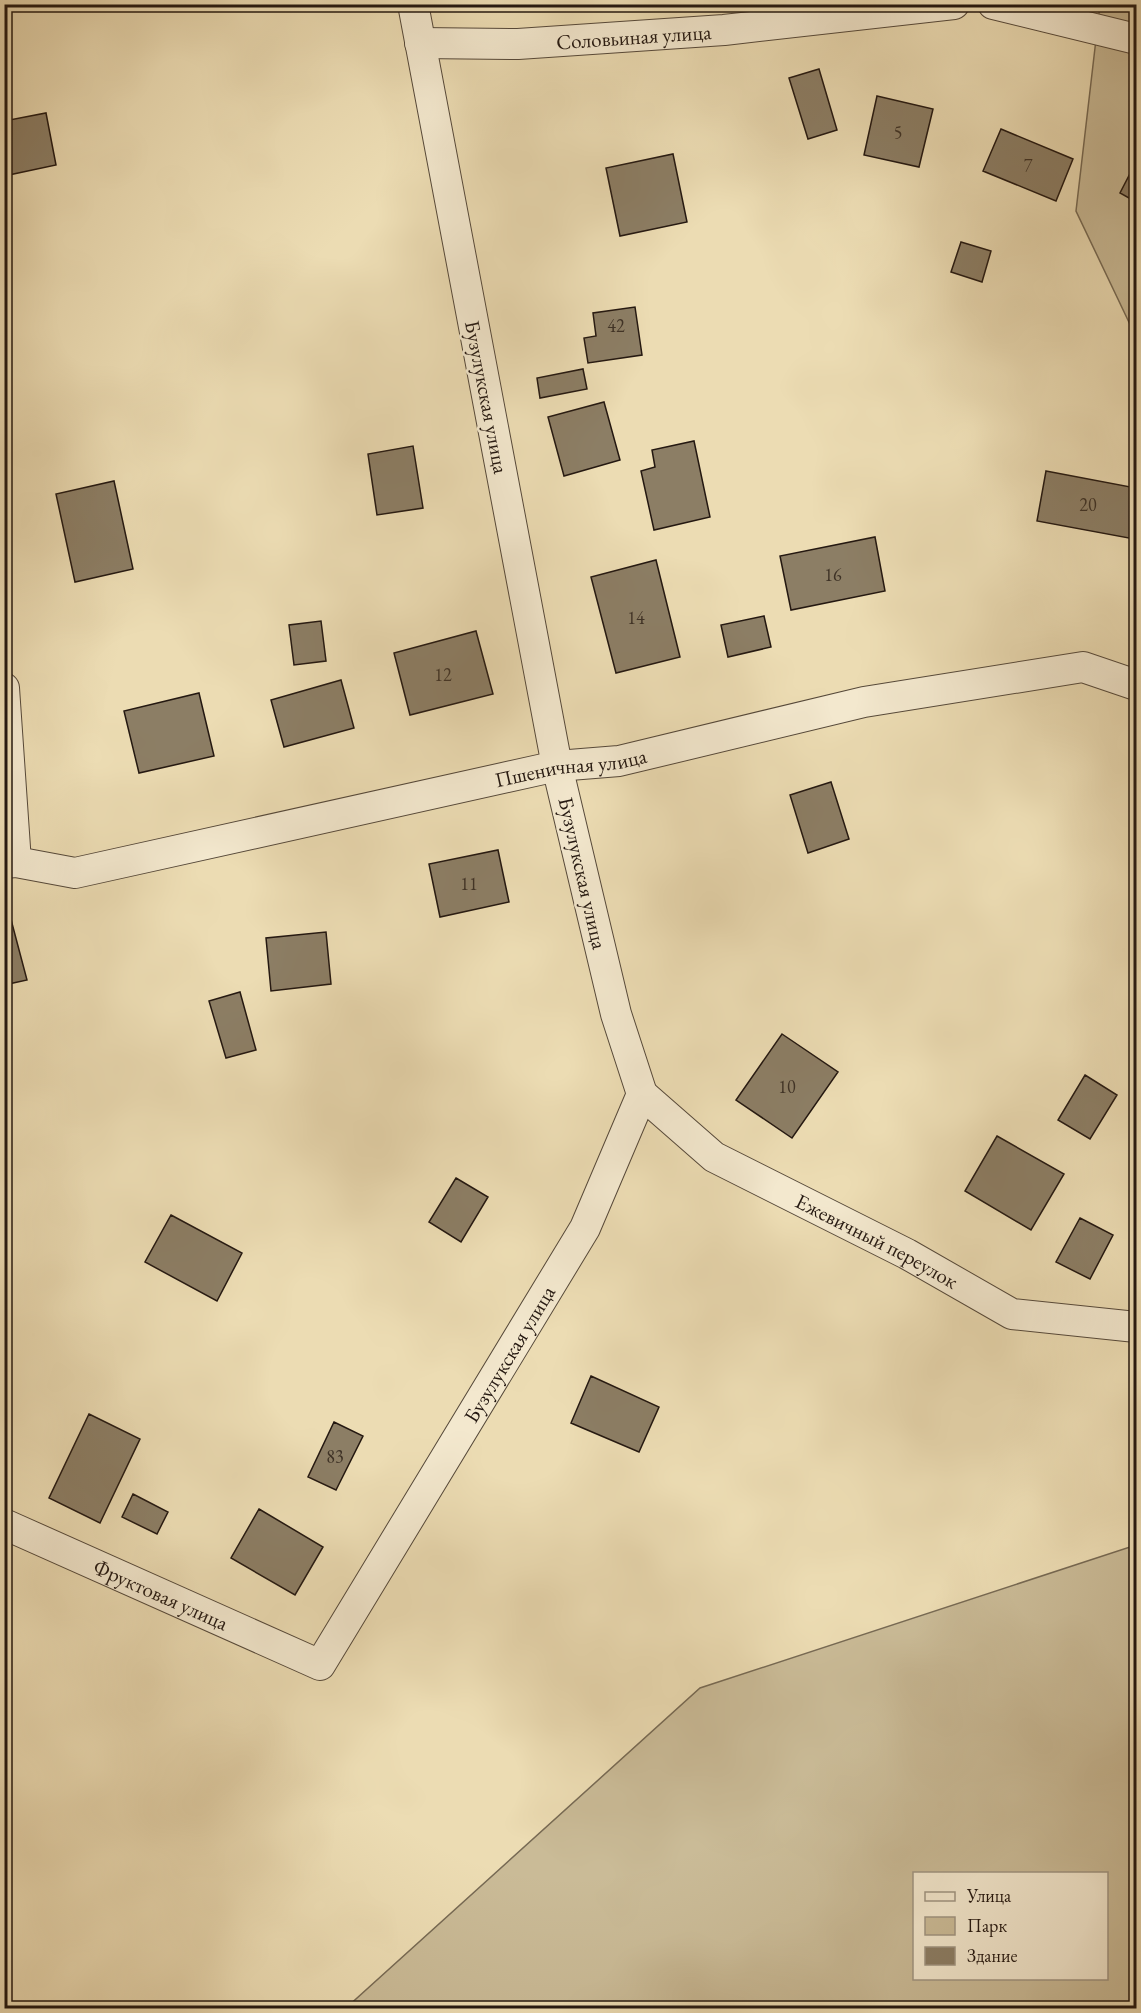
<svg xmlns="http://www.w3.org/2000/svg" width="1141" height="2013" font-family="'EB Garamond',serif">
  <style>
    .green { fill: #cabb97; stroke: #776a54; stroke-width: 1.5; fill-rule: evenodd }
    .building { fill: #8c7e65; stroke: #241811; stroke-width: 1.5 }
    .lines { fill: none; stroke-linecap: round; stroke-linejoin: round }
    .minor-casing { stroke: #56493a; stroke-width: 32 }
    .minor { stroke: #f3e8ce; stroke-width: 30 }
    .labels { text-anchor: middle; dominant-baseline: central; stroke-width: 5; stroke-linejoin: round; paint-order: stroke }
    .number-label { font-size: 18px; fill: #3e3226 }
    .street-label { font-size: 21px; fill: #241811; stroke: #f3e8ce }
  </style>
  <rect width="100%" height="100%" fill="#ecdcb3"/>
  <filter id="stains"><feTurbulence type="fractalNoise" baseFrequency=".00333" numOctaves="4"/><feColorMatrix values="0 0 0 0 .2 0 0 0 0 .09 0 0 0 0 .02 0 0 0 .5 -.17"/></filter>
  <radialGradient id="worn" r=".72"><stop offset=".6" stop-color="#630" stop-opacity="0"/><stop offset="1" stop-color="#630" stop-opacity=".3"/></radialGradient>
  <!-- green -->
  <path class="green" d="M1100,5H1136V337L1076,211Z
    M1136,1545V2008H346L700,1688ZM914,1874H1106V1978H914Z"/>
  <!-- building -->
  <path class="building" d="M819,69L837,130L808,139L789,78Z
    M877,96L933,109L919,167L864,155Z
    M46,113L56,165L4,176V121Z
    M1001,129L1073,159L1056,201L983,171Z
    M673,154L687,222L620,236L606,168Z
    M1136,162V202L1120,193Z
    M961,242L991,251L982,282L951,272Z
    M635,307L642,355L588,363L584,338L596,336L593,313Z
    M583,369L587,389L540,398L537,378Z
    M604,402L620,460L564,476L548,417Z
    M694,441L710,517L654,530L641,471L655,467L652,450Z
    M413,446L423,508L377,515L368,454Z
    M1046,471L1136,488V528L1134,539L1037,521Z
    M114,481L133,569L75,582L56,494Z
    M875,537L885,591L791,610L780,556Z
    M656,560L680,657L616,673L591,577Z
    M764,616L771,647L728,657L721,625Z
    M321,621L326,661L294,665L289,625Z
    M476,631L493,694L410,715L394,653Z
    M341,680L354,728L284,747L271,700Z
    M199,693L214,756L139,773L124,711Z
    M831,782L849,839L808,853L790,795Z
    M498,850L509,902L440,917L429,864Z
    M9,912L27,980L4,985V914Z
    M326,932L331,984L271,991L266,938Z
    M240,992L256,1050L226,1058L209,1001Z
    M782,1034L838,1072L792,1138L736,1100Z
    M1085,1075L1117,1095L1090,1139L1058,1120Z
    M997,1136L1064,1174L1031,1230L965,1191Z
    M456,1178L488,1197L461,1242L429,1222Z
    M171,1215L242,1253L217,1301L145,1262Z
    M1080,1218L1113,1235L1090,1279L1056,1262Z
    M591,1376L659,1407L639,1452L571,1423Z
    M89,1414L140,1439L100,1523L49,1498Z
    M334,1422L363,1436L336,1490L308,1477Z
    M133,1494L168,1512L157,1534L122,1517Z
    M259,1509L323,1547L295,1595L231,1558Z"/>
  <g class="lines">
    <!-- minor casing -->
    <g class="minor-casing">
      <g id="minor">
        <path d="M993,4L1136,39"/>
        <path id="s1" d="M420,43L518,44L724,30L954,4"/>
        <path d="M4,688L16,862"/>
        <path id="s2" d="M4,863L16,862L75,873L557,766L619,761L864,702L1083,667L1136,685"/>
        <path id="s3" d="M642,1094L714,1157L907,1254L1012,1314L1136,1327"/>
        <path id="s4" d="M4,1524L320,1665L585,1228L642,1094L616,1014L557,766L413,4"/>
      </g>
    </g>
    <!-- minor -->
    <use href="#minor" class="minor"/>
  </g>
  <g class="labels">
    <!-- number labels -->
    <g class="number-label">
      <text x="898" y="132">5</text>
      <text x="1028" y="165">7</text>
      <text x="616" y="325">42</text>
      <text x="1088" y="504">20</text>
      <text x="833" y="574">16</text>
      <text x="636" y="617">14</text>
      <text x="443" y="674">12</text>
      <text x="469" y="883">11</text>
      <text x="787" y="1086">10</text>
      <text x="335" y="1456">83</text>
    </g>
    <!-- street labels -->
    <g class="street-label">
      <text stroke="none"><textPath href="#s1" startOffset="214">Соловьиная улица</textPath></text>
      <text transform="translate(487 397) rotate(79)">Бузулукская улица</text>
      <text stroke="none"><textPath href="#s2" startOffset="579">Пшеничная улица</textPath></text>
      <text transform="translate(583 873) rotate(77)">Бузулукская улица</text>
      <text stroke="none"><textPath href="#s3" startOffset="279">Ежевичный переулок</textPath></text>
      <text stroke="none"><textPath href="#s4" startOffset="710">Бузулукская улица</textPath></text>
      <text stroke="none"><textPath href="#s4" startOffset="172">Фруктовая улица</textPath></text>
    </g>
  </g>
  <!-- margin -->
  <rect width="1141" height="2013" fill="none" stroke="#ecdcb3" stroke-width="24"/>
  <rect x="6" y="6" width="1129" height="2001" fill="none" stroke="#241811" stroke-width="3"/>
  <rect x="12" y="12" width="1117" height="1989" fill="none" stroke="#241811" stroke-width="1.5"/>
  <!-- legend -->
  <rect x="913" y="1872" width="195" height="108" fill="#f3e8ce" stroke="#a09582" stroke-width="1.5"/>
  <rect x="925" y="1892" width="30" height="9" fill="#f3e8ce" stroke="#a09582" stroke-width="1.5"/>
  <text x="967" y="1902" font-size="18" fill="#241811">Улица</text>
  <rect x="925" y="1917" width="30" height="18" fill="#cabb97" stroke="#a09582" stroke-width="1.5"/>
  <text x="967" y="1932" font-size="18" fill="#241811">Парк</text>
  <rect x="925" y="1947" width="30" height="18" fill="#8c7e65" stroke="#a09582" stroke-width="1.5"/>
  <text x="967" y="1962" font-size="18" fill="#241811">Здание</text>
  <rect width="100%" height="100%" filter="url(#stains)"/>
  <rect width="100%" height="100%" fill="url(#worn)"/>
</svg>
